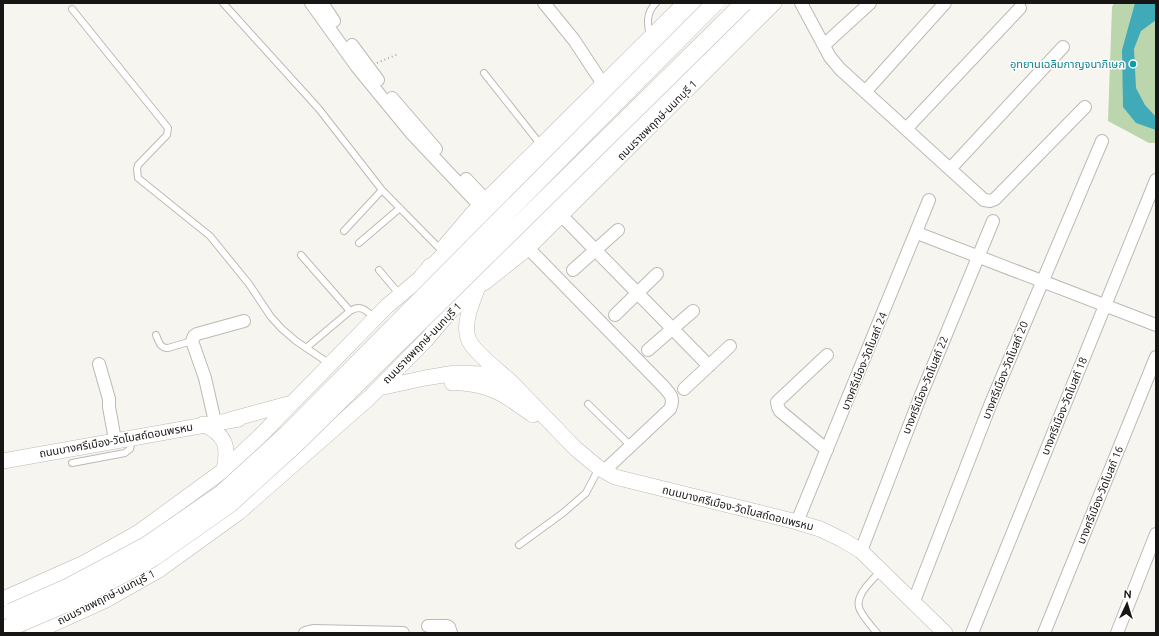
<svg xmlns="http://www.w3.org/2000/svg" width="1159" height="636" font-family="Ubuntu,'Noto Sans Thai',sans-serif">
  <style>
    .green { fill: #bbd6ad }
    .water { fill: #40aab9 }
    .lines { fill: none; stroke-linecap: round; stroke-linejoin: round }
    .service-casing { stroke: #bcbab4; stroke-width: 8 }
    .minor-casing { stroke: #bcbab4; stroke-width: 14 }
    .tertiary-casing { stroke: #bcbab4; stroke-width: 16 }
    .secondary-casing { stroke: #bcbab4; stroke-width: 18 }
    .path { stroke: #abaaa5; stroke-width: 2; stroke-dasharray: 1 3; stroke-linecap: butt }
    .service { stroke: #fff; stroke-width: 6 }
    .minor { stroke: #fff; stroke-width: 12 }
    .tertiary { stroke: #fff; stroke-width: 15 }
    .secondary { stroke: #fff; stroke-width: 17 }
    .secondary-bridge-casing { stroke: #bcbab4; stroke-width: 18; stroke-linecap: butt }
    .secondary-bridge { stroke: #fff; stroke-width: 17 }
    .culture-dot { fill: #0f9aa8; stroke: #fff; stroke-width: 1.5 }
    .labels { text-anchor: middle; dominant-baseline: central; stroke-width: 3; stroke-linejoin: round; paint-order: stroke }
    .culture-label { font-size: 11px; fill: #0d838f; stroke: #fff; text-anchor: end }
    .street-label { font-size: 11px; fill: #171614; stroke: #fff }
  </style>
  <rect width="100%" height="100%" fill="#f7f5ef"/>
  <!-- green -->
  <path class="green" d="M1114,3H1156V143H1149L1108,121L1112,7Z"/>
  <!-- water -->
  <path class="water" d="M1135,3H1156V20L1141,31L1134,49L1136,88L1145,105L1156,117V130L1136,123L1123,107L1122,50Z"/>
  <g class="lines">
    <!-- service casing -->
    <g class="service-casing">
      <path id="service" d="M223,3L319,109L382,190L441,250
        M72,9L168,128L167,135L138,165L137,169L138,178L210,236L249,284L271,317L282,329L296,341L330,364
        M650,36C647,23 646,13 656,3
        M484,73L541,145
        M344,231L382,190
        M359,243L400,208
        M301,255L350,311
        M379,270L400,295
        M156,335C159,342 160,348 168,348L192,341
        M306,348L350,311C362,304 366,311 375,318
        M588,404L631,446
        M72,463L125,453L130,449L132,439
        M519,545L563,513L586,493L599,468
        M877,633C871,626 864,618 860,610C853,596 873,580 881,570"/>
    </g>
    <!-- minor casing -->
    <g class="minor-casing">
      <path id="minor" d="M311,3L357,67L412,134L480,206
        M322,3L334,21
        M544,3L574,40L603,84
        M801,3L830,57L840,69L984,200L990,201L995,199L1085,107
        M352,45L378,80
        M824,45L870,3
        M865,92L945,3
        M392,98L436,149
        M906,129L1020,8
        M950,169L1063,47
        M466,179L486,200
        M561,215L709,366
        M917,233L1156,325
        M528,248L663,386C670,394 675,398 670,409L604,471
        M573,270L618,230
        M615,315L657,274
        M648,350L693,311
        M99,364L109,399V407L115,440
        M684,389L730,346
        M215,422L205,378L192,341L194,336L197,334L244,321
        M827,450L780,411L778,407L777,402L827,355
        M797,522L929,200
        M861,551L921,395L993,221
        M914,601L991,403L1102,141
        M428,626H447L449,627L451,633
        M305,633L313,631L403,633
        M972,633L1156,180
        M1044,633L1156,357
        M1117,633L1156,534"/>
    </g>
    <!-- tertiary casing -->
    <g class="tertiary-casing">
      <path id="tertiary" d="M444,247L472,214L685,3
        M484,283L528,248L774,3
        M477,289C472,303 463,323 468,338C472,351 499,371 510,381
        M452,383C458,382 464,383 471,384C498,388 511,400 533,415
        M379,388L425,378L455,373L482,374L511,382L576,449L599,468L615,477L797,522L820,529L841,539L861,551L945,633
        M229,420L292,403
        M203,424C226,435 229,446 224,470
        M3,461L239,419
        M3,599L86,562L139,532L224,470L259,437L387,306L423,276L430,266
        M33,633L104,601L159,570L238,513L369,398L426,340L454,307L463,300"/>
    </g>
    <!-- secondary casing -->
    <g class="secondary-casing">
      <path id="secondary" d="M423,276L553,151L701,3
        M454,307L496,261L582,180L760,3
        M3,629L16,625"/>
    </g>
    <!-- path -->
    <path class="path" d="M377,63L398,54"/>
    <!-- service -->
    <use href="#service" class="service"/>
    <!-- minor -->
    <use href="#minor" class="minor"/>
    <!-- tertiary -->
    <use href="#tertiary" class="tertiary"/>
    <!-- secondary -->
    <use href="#secondary" class="secondary"/>
    <!-- secondary-bridge casing -->
    <g class="secondary-bridge-casing">
      <path id="secondary-bridge" d="M11,612L68,587L147,545L221,494L287,434L715,3
        M16,625L75,600L153,558L230,504L296,444L744,3"/>
    </g>
    <!-- secondary-bridge -->
    <use href="#secondary-bridge" class="secondary-bridge"/>
  </g>
  <!-- markers -->
  <circle class="culture-dot" cx="1133" cy="64" r="4"/>
  <g class="labels">
    <!-- culture labels -->
    <g class="culture-label">
      <text x="1125" y="64">อุทยานเฉลิมกาญจนาภิเษก</text>
    </g>
    <!-- street labels -->
    <g class="street-label">
      <text transform="translate(657 120) rotate(-45)">ถนนราชพฤกษ์-นนทบุรี 1</text>
      <text transform="translate(422 343) rotate(-46)">ถนนราชพฤกษ์-นนทบุรี 1</text>
      <text transform="translate(864 361) rotate(-68)">บางศรีเมือง-วัดโบสถ์ 24</text>
      <text transform="translate(1005 370) rotate(-68)">บางศรีเมือง-วัดโบสถ์ 20</text>
      <text transform="translate(925 385) rotate(-68)">บางศรีเมือง-วัดโบสถ์ 22</text>
      <text transform="translate(1064 406) rotate(-68)">บางศรีเมือง-วัดโบสถ์ 18</text>
      <text transform="translate(116 440) rotate(-10)">ถนนบางศรีเมือง-วัดโบสถ์ดอนพรหม</text>
      <text transform="translate(1100 495) rotate(-68)">บางศรีเมือง-วัดโบสถ์ 16</text>
      <text transform="translate(738 508) rotate(14)">ถนนบางศรีเมือง-วัดโบสถ์ดอนพรหม</text>
      <text transform="translate(106 597) rotate(-27)">ถนนราชพฤกษ์-นนทบุรี 1</text>
    </g>
  </g>
  <!-- border -->
  <rect width="1159" height="636" fill="none" stroke="#171614" stroke-width="8"/>
  <!-- north arrow -->
  <g transform="translate(1127 604) rotate(4)" stroke="#ffffff" stroke-width="3" paint-order="stroke">
  <path d="M0-3L7 15L0 10L-7 15Z" fill="#171614"/>
  <text y="-6" font-size="11" font-weight="bold" text-anchor="middle" fill="#171614">N</text>
  </g>
</svg>
